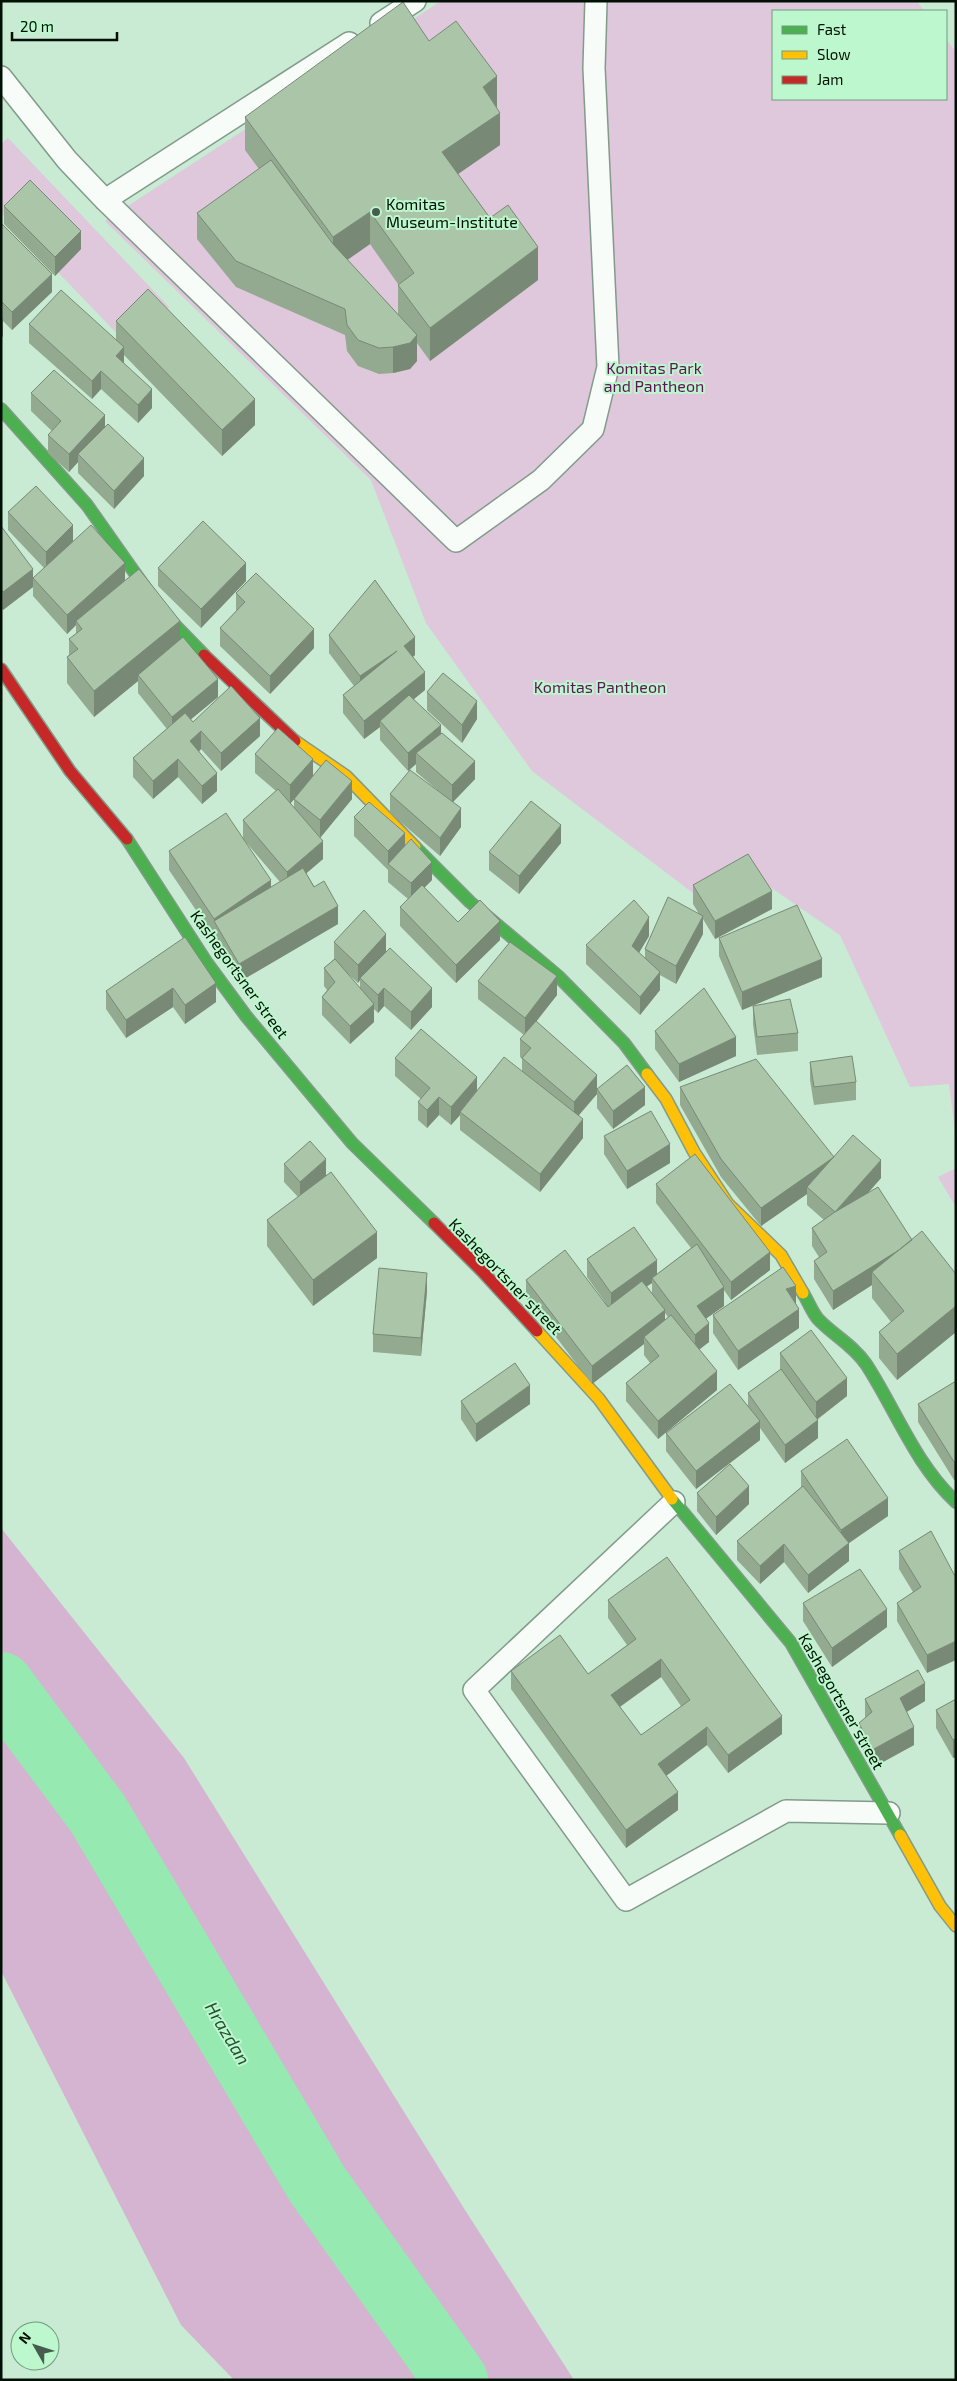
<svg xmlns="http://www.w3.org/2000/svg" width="957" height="2381" font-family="'Exo 2',sans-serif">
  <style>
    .green { fill: #dfc7dc }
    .forest { fill: #d4b4d0 }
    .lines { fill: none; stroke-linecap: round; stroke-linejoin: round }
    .river { stroke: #95e9b1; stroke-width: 64 }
    .lane-casing { stroke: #829b8a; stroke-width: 24 }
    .fast-casing { stroke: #829b8a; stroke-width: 14 }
    .slow-casing { stroke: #829b8a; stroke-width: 14 }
    .jam-casing { stroke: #829b8a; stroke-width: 14 }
    .lane { stroke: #f7fcf8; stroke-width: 21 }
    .fast { stroke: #4caf50; stroke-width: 11 }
    .slow { stroke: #ffc107; stroke-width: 11 }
    .jam { stroke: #c62828; stroke-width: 11 }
    .wall { fill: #93a990; fill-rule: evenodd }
    .shaded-wall { fill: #788a76 }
    .building { fill: #abc5a8; stroke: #788a76; fill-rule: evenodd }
    .poi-dot { fill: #465c4c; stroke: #bcf7cd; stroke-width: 2 }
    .labels { text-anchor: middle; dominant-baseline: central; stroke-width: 4; stroke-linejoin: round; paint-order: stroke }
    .poi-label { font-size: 16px; fill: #001004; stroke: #bcf7cd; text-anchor: start }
    .park-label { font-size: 16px; fill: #611357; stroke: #bcf7cd }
    .street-label { font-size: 16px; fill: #001004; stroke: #bcf7cd }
    .water-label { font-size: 18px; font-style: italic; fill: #244f33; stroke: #bcf7cd }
  </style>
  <rect width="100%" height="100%" fill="#c9ead3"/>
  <!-- green -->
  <path class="green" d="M441,1H917L924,11H773V99H946V39L956,52V1138L949,1084L910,1087L840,935L748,872L693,893L532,771L426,623L371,480L105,221Z
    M8,138L169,307L129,346L1,213V144Z
    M956,1168V1207L938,1177Z"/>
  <!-- forest -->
  <path class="forest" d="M1,1528L184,1758L465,2210L574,2380H234L181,2325L1,1971Z"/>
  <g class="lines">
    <!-- river -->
    <path class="river" d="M1,1684L98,1814L317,2184L456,2380"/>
    <!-- lane casing -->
    <g class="lane-casing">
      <path id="lane" d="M381,23L415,1
        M1,77L67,160L105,200L456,541L541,480L593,429L608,367L594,68L596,1
        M105,200L349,43
        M674,1502L474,1690L626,1900L786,1811L889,1813"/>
    </g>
    <!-- fast casing -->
    <g class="fast-casing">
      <path id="fast" d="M1,409L87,505L163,613L204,655
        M127,839L207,963L246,1016L352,1143L434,1223
        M415,847L470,902L558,976L624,1043L647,1074
        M803,1293C808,1301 812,1312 818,1319C833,1335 853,1345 866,1364C896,1410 915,1464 956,1502
        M672,1499L791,1643L900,1835"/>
    </g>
    <!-- slow casing -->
    <g class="slow-casing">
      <path id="slow" d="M295,741L346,776L415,847
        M647,1074L666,1099L694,1152L728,1204L781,1255L803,1293
        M537,1331L599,1399L672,1499
        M900,1835L940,1906L956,1926"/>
    </g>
    <!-- jam casing -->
    <g class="jam-casing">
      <path id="jam" d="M204,655L295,741
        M1,669L70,771L127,839
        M434,1223L483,1272L537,1331"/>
    </g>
    <!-- lane -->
    <use href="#lane" class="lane"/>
    <!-- fast -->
    <use href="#fast" class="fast"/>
    <!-- slow -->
    <use href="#slow" class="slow"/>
    <!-- jam -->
    <use href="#jam" class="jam"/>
  </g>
  <!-- wall -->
  <path class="wall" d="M429,41L497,108L500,145L458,174L490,218L538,280L430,361L417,343V361L410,369L393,373L379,374L358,366L347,351L345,335L236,287L197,239V213L259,169L245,150V117ZM370,244L398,284V314L347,260Z
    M4,206L81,249L55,276L4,224Z
    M1,223L52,292L12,330L3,321V336L1,338Z
    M116,321L255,425L222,456L124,355V364L152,408L138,423L101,389L92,399L29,343V324L116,340Z
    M31,393L105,426L144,476L114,509L78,473V462L69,472L48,453V435L52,431L31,411Z
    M8,512L73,542L125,581L180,639L218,697L191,719L193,722L260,736L221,771L201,749L199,752L217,791L202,804L178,777L153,799L133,777V758L167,729L138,693V681L94,717L67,683V657L69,655V639L76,634V625L67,634L33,596V587L3,610L1,608V526L33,578L44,568L8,530Z
    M158,568L246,581L201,628L158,586Z
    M236,593L314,648L270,694L220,646V628L236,611Z
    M329,635L415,655L413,657L425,690L414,699L475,779L453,802L461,827L440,856L390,813V794H442L416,772V764L408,771L380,740V727L364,739L343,713V695L354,686L329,653Z
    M427,692L477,719L462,743L427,710Z
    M255,754L313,776L352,799L320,838L323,859L306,873L338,924L239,982L214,940V937L169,870V851L243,838V820L276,791L255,773ZM296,796L294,799V808L290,803ZM244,840L280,882L271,888Z
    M354,817L405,846L432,880L424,888L458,922L500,940L456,983L400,926V907L408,899L388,882V869V870L354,836Z
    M561,843L519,894L489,870V852Z
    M693,885L772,909L715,939L703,919V934L676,984L660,975V990L640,1015L586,964V945L649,936L639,953L645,958V949L699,914L693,904Z
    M719,938L822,977L742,1010L719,956Z
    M334,942L386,951L432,1007L411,1030L384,1006L378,1013L374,1009V1022L350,1044L322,1015V997L327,990L324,986V968L334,959ZM347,973L358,983L360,980V988Z
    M478,981L557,995L536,1021L597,1089L645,1105L613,1129L597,1108V1094L578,1115L583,1138L540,1192L460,1130V1115L451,1125L439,1115L427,1128L418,1120V1102L421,1099L395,1076V1058L477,1091L522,1072V1059L520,1057V1039L524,1035L478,999Z
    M216,983V1002L185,1024L173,1007L126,1038L106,1009V991Z
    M753,1006L798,1033V1051L757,1055L753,1024Z
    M655,1031L736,1056L679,1082L655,1049Z
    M810,1062L856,1082V1100L814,1105L810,1080Z
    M680,1087L881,1178L869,1192L912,1239L956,1274V1332L897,1380L879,1358V1332L891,1322L872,1298V1285L833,1310L814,1279V1261L819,1257L812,1246V1228L824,1220L807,1205V1194L761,1226L721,1177L680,1105Z
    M604,1136L670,1163L627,1189L604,1154Z
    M284,1164L326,1175L377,1258L313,1306L267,1246V1220L298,1197L284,1182Z
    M656,1184L770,1270L731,1300L724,1290V1306L705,1319L709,1342L699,1349L717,1390L658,1439L626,1401V1383L650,1363L644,1355V1344L592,1384L526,1298V1280L605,1302L587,1277V1259L657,1274L691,1248L656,1203ZM652,1283V1293L647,1286ZM665,1313L668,1317L665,1320Z
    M427,1291L421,1356L373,1352V1334Z
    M796,1304L799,1328L738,1370L713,1333V1315Z
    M780,1353L847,1396L818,1419V1438L785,1463L760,1428V1440L696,1489L666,1451V1433L748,1406V1393L780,1370Z
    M956,1381L954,1480L918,1422V1404Z
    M461,1401L530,1404L476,1442L461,1419Z
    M801,1471L888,1516L849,1543V1561L808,1593L784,1562L760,1584L737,1560V1541L801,1487Z
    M697,1493L749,1504L716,1535L697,1511Z
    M931,1531L927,1673L897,1621V1603L913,1592L899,1569V1551Z
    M608,1600L782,1734L728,1773L707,1745L666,1776L678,1810L626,1848L511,1689V1671L588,1674L627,1645L608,1618ZM661,1677L681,1706L641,1735L620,1707Z
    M803,1603L887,1627L832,1667L803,1621Z
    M865,1699L925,1701L906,1712L914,1745L872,1768L859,1741V1723L865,1718Z
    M956,1699V1757L953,1758L936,1728V1710Z"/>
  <!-- shaded-wall -->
  <path class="shaded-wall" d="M497,76V108L483,87Z
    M500,113V145L442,185V152Z
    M370,212V244L333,270V237Z
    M81,231V249L55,276V257Z
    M538,247V280L430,361V328Z
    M52,274V292L12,330V312Z
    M3,318V336L1,338V320Z
    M417,335V361L410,369L393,373V347Z
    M124,347V365L116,356Z
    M101,371V389L92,399V381Z
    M152,389V408L138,423V405Z
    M255,399V425L222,456V430Z
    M105,415V433L78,454V462L69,472V454Z
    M144,458V476L114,509V491Z
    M73,525V544L46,570V552Z
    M125,563V581L76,621V625L67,634V615Z
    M246,563V581L201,628V609Z
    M33,569V587L3,610V592Z
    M180,621V647L138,675V681L94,717V691Z
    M314,629V648L270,694V676Z
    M415,637V655L404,664V646Z
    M397,651L360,694V676Z
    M425,672V690L383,724L380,721V727L364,739V721Z
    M218,679V697L172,735V717Z
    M477,701V719L462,743V725Z
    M260,718V736L221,771V753Z
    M441,725V743L416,753V764L408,771V753Z
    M201,731V749L190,760V741Z
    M178,759V777L153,799V781Z
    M313,759V777L290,804V785Z
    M475,761V779L452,803V785Z
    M217,773V791L202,804V786Z
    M352,781V799L320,838V820Z
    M461,808V827L440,856V838Z
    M561,825V843L519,894V876Z
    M405,833V851L388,864V870V851Z
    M323,841V859L287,890V872Z
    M432,862V880L411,901V883Z
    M271,880V898L214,921V919Z
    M772,891V909L715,939V921Z
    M338,906V924L239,982V964Z
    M703,916V934L676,984V966Z
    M649,917V936L632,964V946Z
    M500,921V940L456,983V965Z
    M386,934V952L360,978V980L358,983V965Z
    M822,959V977L742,1010V992Z
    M660,972V990L640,1015V997Z
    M557,976V995L525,1036V1018Z
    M216,983V1002L185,1024V1005Z
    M173,988V1007L126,1038V1020Z
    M384,988V1006L378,1013V995Z
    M432,988V1007L411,1030V1012Z
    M374,1004V1022L350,1044V1026Z
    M736,1037V1056L679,1082V1064Z
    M597,1075V1094L574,1121V1102Z
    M477,1077V1095L460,1112V1115L451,1125V1107Z
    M645,1087V1105L613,1129V1111Z
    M439,1097V1115L427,1128V1110Z
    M583,1119V1138L540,1192V1174Z
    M670,1144V1163L627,1189V1171Z
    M834,1157L807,1187V1194L761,1226V1208Z
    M326,1159V1177L300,1200V1182Z
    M881,1160V1178L835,1230V1212Z
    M377,1232V1258L313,1306V1280Z
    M913,1241L872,1272V1285L833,1310V1291Z
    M770,1252V1270L731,1300V1282Z
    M657,1260V1279L652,1278V1283L611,1311V1293Z
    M427,1273V1291L421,1356V1338Z
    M796,1286V1304L786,1289Z
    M724,1287V1306L697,1325V1306Z
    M956,1306V1332L897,1380V1354Z
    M799,1309V1328L738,1370V1351Z
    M665,1310V1328L644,1337V1344L592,1384V1366Z
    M709,1323V1342L695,1353V1335Z
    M717,1371V1390L658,1439V1421Z
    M847,1378V1396L816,1420V1402Z
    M530,1385V1404L476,1442V1424Z
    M818,1420V1438L785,1463V1445Z
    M760,1421V1440L696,1489V1471Z
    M956,1461V1479L954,1480V1462Z
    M749,1486V1504L716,1535V1517Z
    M888,1498V1516L849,1543V1561L808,1593V1575L841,1548V1530Z
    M784,1544V1562L760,1584V1566Z
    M887,1609V1627L832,1667V1648Z
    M956,1641V1660L927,1673V1655Z
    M661,1659V1677L611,1713V1695Z
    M925,1683V1701L900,1716V1698Z
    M782,1716V1734L728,1773V1755Z
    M707,1727V1745L658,1782V1764Z
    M914,1727V1745L872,1768V1750Z
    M956,1738V1757L953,1758V1740Z
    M678,1792V1810L626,1848V1830Z"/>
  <!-- building -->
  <path class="building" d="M403,2L429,41L456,21L497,76L483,87L500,113L442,152L490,218L508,205L538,247L430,328L398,285L414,273L370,212L333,237L245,117Z
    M271,160L333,244L417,335L410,343L393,347L379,348L358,340L347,325L345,309L236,261L197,213Z
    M30,180L81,231L55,257L4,206Z
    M1,223L52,274L12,312L1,301Z
    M148,289L255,399L222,430L116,321Z
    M61,290L124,347L116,356L152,389L138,405L101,371L92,381L29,324Z
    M54,370L105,415L69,454L48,435L61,421L31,393Z
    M108,424L144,458L114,491L78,454Z
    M36,486L73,525L46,552L8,512Z
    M203,521L246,563L201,609L158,568Z
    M91,525L125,563L67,615L33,578Z
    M1,526L33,569L3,592L1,589Z
    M139,569L180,621L94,691L67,657L78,649L69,639L82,629L76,621Z
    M256,573L314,629L270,676L220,628L245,602L236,593Z
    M375,580L415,637L404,646L425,672L364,721L343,695L397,651L360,676L329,635Z
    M183,637L218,679L172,717L138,675Z
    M443,673L477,701L462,725L427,692Z
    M231,686L260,718L221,753L201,731L190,741L217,773L202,786L178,759L153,781L133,758L185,713L193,722Z
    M409,695L441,725L408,753L380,721Z
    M278,728L313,759L290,785L255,754Z
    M442,733L475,761L452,785L416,753Z
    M326,760L352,781L320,820L294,799Z
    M410,770L461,808L440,838L390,794Z
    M278,789L323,841L287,872L243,820Z
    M531,801L561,825L519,876L489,852Z
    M369,802L405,833L388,851L354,817Z
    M226,813L271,880L214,919L169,851Z
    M411,839L432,862L411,883L388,864Z
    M748,854L772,891L715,921L693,885Z
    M303,868L314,887L324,881L338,906L239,964L214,921Z
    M422,885L458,922L480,900L500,921L456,965L400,907Z
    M668,897L703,916L676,966L645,949Z
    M634,900L649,917L632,946L660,972L640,997L586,945Z
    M797,905L822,959L742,992L719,938Z
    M364,910L386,934L358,965L334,942Z
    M185,937L216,983L185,1005L173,988L126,1020L106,991Z
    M510,942L557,976L525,1018L478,981Z
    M390,948L432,988L411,1012L384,988L378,995L360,978Z
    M335,959L374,1004L350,1026L322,997L335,982L324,968Z
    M704,988L736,1037L679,1064L655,1031Z
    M790,999L798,1033L757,1037L753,1006Z
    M536,1021L597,1075L574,1102L522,1058L531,1048L520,1039Z
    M421,1029L477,1077L451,1107L439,1097L427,1110L418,1102L430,1088L395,1058Z
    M852,1056L856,1082L814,1087L810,1062Z
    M504,1057L583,1119L540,1174L460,1112Z
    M756,1059L834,1157L761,1208L721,1159L680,1087Z
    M627,1065L645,1087L613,1111L597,1089Z
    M651,1111L670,1144L627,1171L604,1136Z
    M853,1135L881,1160L835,1212L878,1187L912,1240L899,1250L833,1291L814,1261L827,1252L812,1228L835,1212L807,1187Z
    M310,1141L326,1159L300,1182L284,1164Z
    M695,1154L770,1252L731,1282L656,1184Z
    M331,1172L377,1232L313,1280L267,1220Z
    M634,1227L657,1260L611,1293L587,1259Z
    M922,1231L956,1274V1306L897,1354L879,1332L904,1311L872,1272Z
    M697,1244L724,1287L697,1306L709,1323L695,1335L652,1278Z
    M565,1250L608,1307L642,1281L665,1310L592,1366L526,1280Z
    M783,1267L796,1286L786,1289L799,1309L738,1351L713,1315Z
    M379,1268L427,1273L421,1338L373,1334Z
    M671,1315L717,1371L658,1421L626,1383L659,1356L644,1337Z
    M811,1330L847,1378L816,1402L780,1353Z
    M515,1363L530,1385L476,1424L461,1401Z
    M781,1369L818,1420L785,1445L748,1393Z
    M956,1381V1461L954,1462L918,1404Z
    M730,1384L760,1421L696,1471L666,1433Z
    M847,1439L888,1498L841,1530L801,1471Z
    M730,1464L749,1486L716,1517L697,1493Z
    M803,1486L849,1543L808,1575L784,1544L760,1566L737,1541Z
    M931,1531L956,1578V1641L927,1655L897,1603L921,1587L899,1551Z
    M667,1557L782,1716L728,1755L707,1727L658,1764L678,1792L626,1830L511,1671L560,1635L588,1674L636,1639L608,1600ZM661,1659L690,1700L641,1735L611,1695Z
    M860,1569L887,1609L832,1648L803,1603Z
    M918,1670L925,1683L900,1698L914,1727L872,1750L859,1723L872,1712L865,1699Z
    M956,1699V1738L953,1740L936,1710Z"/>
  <!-- markers -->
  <circle class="poi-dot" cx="376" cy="212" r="5"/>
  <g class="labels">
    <!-- poi labels -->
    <g class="poi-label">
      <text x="386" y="203">Komitas<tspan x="386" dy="18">Museum-Institute</tspan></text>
    </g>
    <!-- park labels -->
    <g class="park-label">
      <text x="654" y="367">Komitas Park<tspan x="654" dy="18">and Pantheon</tspan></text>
      <text x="600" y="686">Komitas Pantheon</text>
    </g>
    <!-- street labels -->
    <g class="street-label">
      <text transform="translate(240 974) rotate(54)">Kashegortsner street</text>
      <text transform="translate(506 1276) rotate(46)">Kashegortsner street</text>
      <text transform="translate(842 1701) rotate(60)">Kashegortsner street</text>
    </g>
    <!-- water labels -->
    <g class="water-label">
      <text transform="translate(228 2033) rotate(59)">Hrazdan</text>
    </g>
  </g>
  <!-- border -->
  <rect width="957" height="2381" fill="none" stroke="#001004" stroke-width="5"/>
  <!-- legend -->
  <rect x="772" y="10" width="175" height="90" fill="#bcf7cd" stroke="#719b7d"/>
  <rect x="782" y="26" width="25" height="8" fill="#4caf50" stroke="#719b7d"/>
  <text x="817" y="35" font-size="15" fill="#001004">Fast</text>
  <rect x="782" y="51" width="25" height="8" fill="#ffc107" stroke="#719b7d"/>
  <text x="817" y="60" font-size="15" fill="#001004">Slow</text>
  <rect x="782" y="76" width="25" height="8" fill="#c62828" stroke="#719b7d"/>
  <text x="817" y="85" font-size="15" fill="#001004">Jam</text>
  <!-- north arrow -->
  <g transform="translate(35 2346) rotate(309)"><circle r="24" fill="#bcf7cd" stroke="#719b7d"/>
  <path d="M0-4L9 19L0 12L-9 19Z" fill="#465c4c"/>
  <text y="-8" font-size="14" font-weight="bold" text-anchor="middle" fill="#001004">N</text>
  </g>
  <!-- scale -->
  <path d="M12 32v8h105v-8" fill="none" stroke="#001004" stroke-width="2.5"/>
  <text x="20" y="32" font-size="15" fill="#001004" stroke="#bcf7cd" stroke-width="4" paint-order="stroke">20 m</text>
</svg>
